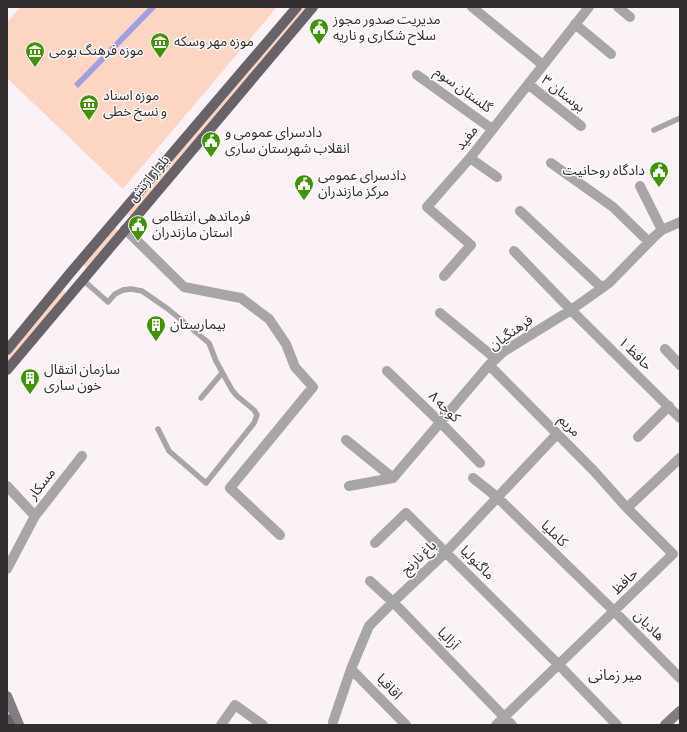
<svg xmlns="http://www.w3.org/2000/svg" width="687" height="732" font-family="'Alegreya Sans','Noto Sans Arabic',sans-serif">
  <style>
    .green { fill: #fdd6c3 }
    .water { fill: #a19fe3 }
    .lines { fill: none; stroke-linecap: round; stroke-linejoin: round }
    .lane { stroke: #a7a5a8; stroke-width: 5.5 }
    .street { stroke: #a7a5a8; stroke-width: 10 }
    .secondary { stroke: #817e83; stroke-width: 10 }
    .primary { stroke: #676369; stroke-width: 10 }
    .labels { text-anchor: middle; dominant-baseline: central; stroke-width: 3; stroke-linejoin: round; paint-order: stroke }
    .poi-label { font-size: 14px; fill: #322e30; stroke: #fff; text-anchor: start }
    .street-label { font-size: 14px; fill: #322e30; stroke: #fff }
    .neighbourhood-label { font-size: 15px; fill: #322e30; stroke: #fff }
  </style>
  <rect width="100%" height="100%" fill="#fbf2f7"/>
  <!-- green -->
  <path class="green" d="M21,7H277L123,189L7,78V22Z
    M300,7H308L131,217L126,213Z
    M114,227L119,231L86,268L83,264Z
    M61,288L66,293L7,365V355Z"/>
  <!-- water -->
  <path class="water" d="M149,7H157L78,88L74,84Z"/>
  <g class="lines">
    <!-- lane -->
    <path class="lane" d="M654,130L680,118
      M83,280L108,302L115,294L123,290L131,289L142,291L168,309L209,343L216,361L232,390L237,396L254,410L257,415L254,423L206,483L169,451L158,429
      M201,398L222,373"/>
    <!-- street -->
    <path class="street" d="M472,7L543,65
      M618,7L630,17
      M575,24L611,54
      M417,75L492,129
      M528,84L581,126
      M470,158L497,177
      M551,163L613,207L649,242
      M640,186L662,230
      M520,211L602,288
      M125,229L184,287L225,295L241,298L269,319L286,344L295,367L313,387L230,488L280,535
      M514,251L571,310L680,418
      M444,276L471,245L427,207L470,158L589,7
      M440,313L496,359
      M665,349L680,365
      M489,365L594,471L627,508
      M387,371L440,422L480,463
      M638,437L669,406
      M346,440L393,478
      M473,478L497,497L614,611L680,678
      M7,486L35,516L82,456
      M349,486L393,478L489,365L503,352L571,310L609,283L655,236L662,230L680,222
      M375,543L406,513L559,665L617,725
      M7,569L35,516
      M370,581L393,602L512,725
      M351,669L406,725
      M333,722L351,669L369,626L393,602L446,552L557,434
      M221,725L235,705L263,725
      M496,725L673,554L627,508L680,458"/>
    <!-- secondary -->
    <path class="secondary" d="M7,696L19,725
      M665,725L680,711"/>
    <!-- primary -->
    <path class="primary" d="M7,350L71,272L297,7
      M7,370L313,7
      M7,719L10,725"/>
  </g>
  <!-- icons -->
  <defs>
    <g id="civic-pin" transform="scale(1)"><path d="M0 17L-7.5 6A9.5 9.5 0 1 1 7.5 6Z" fill="#3f9507" stroke="#fff"/><path d="M-.6-6.5H3V-4.5H.6V-3L4-1V1h2V6H-6V1h2V-1L-.6-3ZM-1.2 2.5V6h2.4V2.5Z" fill="#fff"/></g>
    <g id="museum-pin" transform="scale(1)"><path d="M0 17L-7.5 6A9.5 9.5 0 1 1 7.5 6Z" fill="#3f9507" stroke="#fff"/><path d="M0-6L6-3V-2H-6V-3ZM-5-1h2V3h-2ZM-1-1h2V3h-2ZM3-1h2V3H3ZM-6 4H6V6H-6Z" fill="#fff"/></g>
    <g id="building-pin" transform="scale(1)"><path d="M0 17L-7.5 6A9.5 9.5 0 1 1 7.5 6Z" fill="#3f9507" stroke="#fff"/><path d="M-4-6H4V6H1V3H-1V6H-4ZM-2.5-4.3h1.7v1.8h-1.7ZM.8-4.3h1.7v1.8H.8ZM-2.5-1h1.7V.8h-1.7ZM.8-1h1.7V.8H.8Z" fill="#fff"/></g>
  </defs>
  <g fill-rule="evenodd">
    <use href="#civic-pin" x="319" y="28"/>
    <use href="#museum-pin" x="160" y="42"/>
    <use href="#museum-pin" x="35" y="51"/>
    <use href="#museum-pin" x="89" y="104"/>
    <use href="#civic-pin" x="211" y="141"/>
    <use href="#civic-pin" x="659" y="171"/>
    <use href="#civic-pin" x="304" y="184"/>
    <use href="#civic-pin" x="138" y="225"/>
    <use href="#building-pin" x="156" y="325"/>
    <use href="#building-pin" x="30" y="378"/>
  </g>
  <g class="labels">
    <!-- poi labels -->
    <g class="poi-label">
      <text x="333" y="20">مدیریت صدور مجوز<tspan x="333" dy="16">سلاح شکاری و ناریه</tspan></text>
      <text x="174" y="42">موزه مهر وسکه</text>
      <text x="49" y="51">موزه فرهنگ بومی</text>
      <text x="103" y="96">موزه اسناد<tspan x="103" dy="16">و نسخ خطی</tspan></text>
      <text x="225" y="133">دادسرای عمومی و<tspan x="225" dy="16">انقلاب شهرستان ساری</tspan></text>
      <text x="645" y="171" text-anchor="end">دادگاه روحانیت</text>
      <text x="318" y="176">دادسرای عمومی<tspan x="318" dy="16">مرکز مازندران</tspan></text>
      <text x="152" y="217">فرماندهی انتظامی<tspan x="152" dy="16">استان مازندران</tspan></text>
      <text x="170" y="325">بیمارستان</text>
      <text x="44" y="370">سازمان انتقال<tspan x="44" dy="16">خون ساری</tspan></text>
    </g>
    <!-- street labels -->
    <g class="street-label">
      <text transform="translate(463 90) rotate(36)">گلستان سوم</text>
      <text transform="translate(563 94) rotate(38)">بوستان ۳</text>
      <text transform="translate(467 138) rotate(-52)">مفید</text>
      <text transform="translate(149 179) rotate(-50)">بلوار ارتش</text>
      <text transform="translate(511 333) rotate(-35)">فرهنگیان</text>
      <text transform="translate(635 354) rotate(45)">حافظ ۱</text>
      <text transform="translate(444 407) rotate(44)">کوچه ۸</text>
      <text transform="translate(569 426) rotate(45)">مریم</text>
      <text transform="translate(42 484) rotate(-52)">مسکار</text>
      <text transform="translate(554 534) rotate(44)">کاملیا</text>
      <text transform="translate(419 558) rotate(-44)">باغ نارنج</text>
      <text transform="translate(477 563) rotate(45)">ماگنولیا</text>
      <text transform="translate(625 582) rotate(-44)">حافظ</text>
      <text transform="translate(649 626) rotate(45)">هادیان</text>
      <text transform="translate(448 639) rotate(46)">آزالیا</text>
      <text transform="translate(389 687) rotate(46)">اقاقیا</text>
    </g>
    <!-- neighbourhood labels -->
    <g class="neighbourhood-label">
      <text x="615" y="675">میر زمانی</text>
    </g>
  </g>
  <!-- border -->
  <rect width="687" height="732" fill="none" stroke="#322e30" stroke-width="16"/>
</svg>
